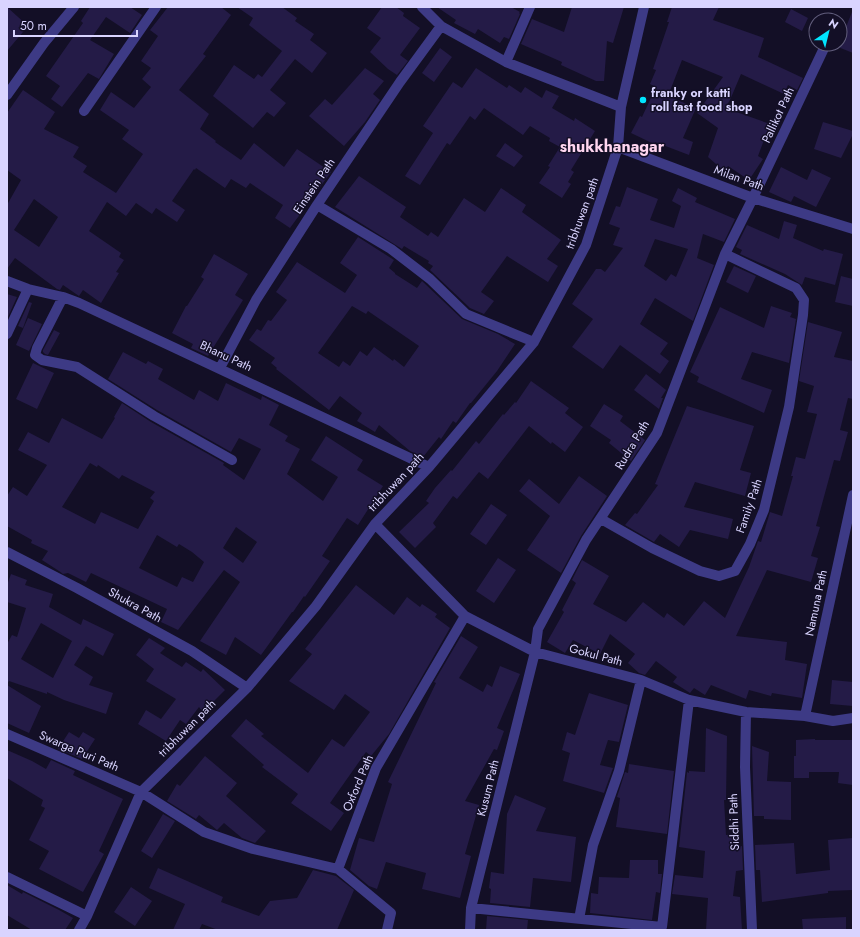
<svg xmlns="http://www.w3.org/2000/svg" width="860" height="937" font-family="Jost,sans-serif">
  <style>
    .building { fill: #241b47; fill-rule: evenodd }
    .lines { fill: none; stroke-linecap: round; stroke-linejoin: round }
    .minor { stroke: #3d3a85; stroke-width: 10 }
    .poi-dot { fill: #00e5ff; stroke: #130f26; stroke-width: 1.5 }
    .labels { text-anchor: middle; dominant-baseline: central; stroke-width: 3; stroke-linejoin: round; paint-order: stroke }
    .poi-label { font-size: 12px; font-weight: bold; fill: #d9d4ff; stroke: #130f26; text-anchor: start }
    .street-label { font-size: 12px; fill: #d9d4ff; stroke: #130f26 }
    .district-label { font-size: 16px; font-weight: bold; fill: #ffd6f0; stroke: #130f26 }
  </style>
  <rect width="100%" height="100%" fill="#130f26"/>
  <!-- building -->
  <path class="building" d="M7,7L28,26L7,51Z
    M90,7H130L142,15L130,33L106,17L90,40L114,54L99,79L88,73L62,107L51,99L60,86L46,76L83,23L81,21Z
    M168,7H221L231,15L203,54L206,56L179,90L209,114L200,129L216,141L215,142L241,160L254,143L284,167L297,149L331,172L290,228L275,218L283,205L250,183L246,188L231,179L225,188L196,168L195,170L194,169L172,201L185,210L177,222L156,208L152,214L136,203L126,216L107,202L89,231L121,253L119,257L124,260L116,272L119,273L101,303L83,290L79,296L63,285L60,290L57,289L15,258L7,269V205L21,180L7,170V113L23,90L55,112L44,129L79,147L73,157L87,166L83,172L116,193L143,154L122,139L129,130L100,110L111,92L134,108L151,87L142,79L151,68L141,61L158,36L150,30ZM34,199L58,217L39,247L14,230Z
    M237,7H282L297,18L295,21L314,34L310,40L327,53L312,73L295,59L270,90L286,103L274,117L267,112L253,128L213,96L234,65L254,79L258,74L262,77L282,51L249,25L253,18Z
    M382,7H396L404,13L403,16L420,28L400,55L408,61L397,75L388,69L370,52L381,38L367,28Z
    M437,7H511L520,12L519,13L520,14L509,39L504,37L500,43L478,29L475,34L454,23L456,20Z
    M572,7H624L613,43L607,41L604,81H596L561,65L562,62L521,44L532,19L564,32Z
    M672,7H719L713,20L764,38L758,57L803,78L797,90L788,85L784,94L741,74L730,100L725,108L770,124L758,156L763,159L749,180L728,166L724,171L708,157L718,128L697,113L723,77L682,60L668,96L696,108L683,138L693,142L689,155L655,142L654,144L631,133L640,116L642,117L656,87L650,84L656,70L653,69L669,22H667Z
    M791,9L808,18L802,31L785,22Z
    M852,12H853V53L838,47Z
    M440,48L452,57L434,82L422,73Z
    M365,68L384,81L373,94L380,100L365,122L344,146L309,116L325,99L332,105Z
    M476,68L507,88L509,85L521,93L525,87L542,98L546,90L559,96L552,108L574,121L575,118L595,131L571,170L574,172L568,182L571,184L562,198L539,183L550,167L548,166L560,147L549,141L550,138L530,126L523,135L484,108L475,120L470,116L450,145L447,143L420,185L405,176L433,133L423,126L453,82L462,88Z
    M823,122L853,131V134L841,158L814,149Z
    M505,143L523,156L514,167L496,156Z
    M781,167L807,180L812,169L831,178L816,207L794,196L791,202L769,192Z
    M359,176L406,207L400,217L428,236L431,232L438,237L464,198L485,212L501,188L526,205L522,212L561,240L547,259L558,266L548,282L507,256L481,292L494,301L484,314L470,308L430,270L433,266L428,263L429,261L404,246L402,249L335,207Z
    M627,187L658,199L650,220L674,228L681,206L672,201L678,188L697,198L695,202L735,219L724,242L703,234L697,258L714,265L693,321L655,298L640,324L668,343L660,354L669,361L660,374L620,345L603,369L572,347L593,319L572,304L596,269H601L605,272L623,248L613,245L620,228L609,224L616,206L620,207ZM655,239L688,249L676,277L671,274L666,281L644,266Z
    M784,221L797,225L793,238L823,251L824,249L843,254L835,285L805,277L802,285L785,274L740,254L742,250L736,247L747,225L779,239Z
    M358,237L394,260L389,268L395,273V274L417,288L422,281L462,319L498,334L515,344L497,371L471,403H470L456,423L453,421L441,439L439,437L423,457L410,451L379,425L375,432L357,421L362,413L340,396L329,410L276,369L277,368L271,363L275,358L249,340L257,329L261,331L268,320L271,321L287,300L276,292L297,262L345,293L357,275L340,263ZM352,306L366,314L368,311L419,346L404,367L394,359L393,361L374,347L367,356L360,351L350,366L343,361L339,367L318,353Z
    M214,254L248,274L235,295L243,300L208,356L191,348L193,344L172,333L186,306H187L204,279L201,277Z
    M734,266L756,276L748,293L726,282Z
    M841,276L853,279V306L835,302Z
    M7,294L17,297L7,319Z
    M29,302L32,303L23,328L18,326Z
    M771,306L792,313L790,317L796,319L789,363L752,352L741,379L772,390L764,413L697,382L699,377L690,372L720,307L764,328Z
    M28,318L42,324L29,351L16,345Z
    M808,322L842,332L834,357L853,361V399L848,398L840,430L848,432L840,461L834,460L816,526L820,527L811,556L818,558L811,582L767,570L736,636L787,642L785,660L807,664L802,698L772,693L771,696L749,690L746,699L711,685L705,695L694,688L690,693L673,682L677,677L656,661L645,675L639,673L628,663L635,654L610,634L600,654L573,640L565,653L547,642L564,612L562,610L576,583L572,580L582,560L609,576L593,604L626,622L643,602L664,618L667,613L684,626L704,601L725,618L749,567L758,541L761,542L770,512L782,516L793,476H791L796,457L805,459L817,414L807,412L814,386L799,381Z
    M54,330L60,333L48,355L45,354L43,352V350Z
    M123,352L146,364L148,361L163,369L158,379L194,400L199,390L218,401L226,383L261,400L262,396L279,405L269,425L288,436L285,441L300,449L287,474L323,501L338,477L311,460L326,436L363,460L357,470L383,486L358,525L347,518L322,556L330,561L305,597L304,596L293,612H292L261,655L235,637L226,655L200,641L240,582L224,570L178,630L161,622L167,609L91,573L86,582L68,573L63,574L59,571L42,560L48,551L31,543L32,540L7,526V496L13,487L27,496L47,465L18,450L28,432L49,443L62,418L102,439L115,418L114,417L122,403L151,422L224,463L223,465L244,480L261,449L239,438L231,452L157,410L108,379ZM90,463L97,467L98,465L119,479L122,475L155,492L150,498L154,501L138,529L101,512L95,524L62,507ZM236,527L257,542L243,563L223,548ZM157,535L177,547L179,544L192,552L204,562L193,582L182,577L177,587L139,568Z
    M33,363L54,373L37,409L16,399Z
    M646,374L666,390L661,398H663L659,409L634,390Z
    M531,381L569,408L565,413L583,427L565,452L552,442L551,444L529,426L488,479L479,472L457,499L453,496L433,523L436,527L415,548L399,532L429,503L426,501L435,488L451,470L452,471L476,441L479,444L503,414L504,415L515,402L516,403Z
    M604,404L623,416L620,421L645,440L631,461L609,443L611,440L590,426Z
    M687,406L754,426L740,470L751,473L745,496L695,482L684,507L733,519L728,539L690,530L679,547L660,534L654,542L625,525L635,513L637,514L658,485L655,484Z
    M579,476L607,496L581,536L561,573L527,550L550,516L519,491L529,479L559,504Z
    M491,504L507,515L486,545L470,534Z
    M498,558L516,570L494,603L476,591Z
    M11,574L27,580L25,585L53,594L49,607L81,625L83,619L114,634L103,656L86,646L74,665L93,677L89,685L113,693L106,714L64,700L47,692V694L9,681L7,684V644L12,635L17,637L26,608L7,602V585ZM41,623L72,641L53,678L21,659Z
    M356,585L394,615L407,597L420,607L422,604L437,614L435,617L450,628L389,734L371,756L366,752L330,803L344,813L331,831L291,803L298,794L262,767L264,765L231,736L246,719L264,734L261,736L308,773L332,739L344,747L370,712L345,694L334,710L289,681L312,654L305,649Z
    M461,636L478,647L459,678L483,692L487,684L492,687L500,666L520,674L497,728L504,731L497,750L494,749L465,801L479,805L465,854L471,856L460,898L422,889L426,873L386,862L377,889L369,886L350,870L359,838L374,842L392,784L388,782L436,683L434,682Z
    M149,638L165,648L160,653L182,667L186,662L201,672L203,669L225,690L203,712L199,707L186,724L180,720L166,741L138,724L146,710L161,719L176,699L146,681L154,669L136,655Z
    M832,680L853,682V706L830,704Z
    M7,685L41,706L29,733L7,723Z
    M589,693L628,705L619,742L608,740L600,765L613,768L604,793L563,781L570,753L562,750L567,732L575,735Z
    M706,728L727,736L726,800H724L726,835L738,834L739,847L742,846L743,870L736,871L733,896L740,897L742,930H706L708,898L672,894L675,875L703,878L705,851L679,847L687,772L689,773V771L705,772Z
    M69,732L79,738L83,732L95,739L82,759L58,749Z
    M815,739V740H853V785L838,783L839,772H809V778H794V756H796V740Z
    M752,746L769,752L767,781L791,782V820L764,819V816H754Z
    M7,750L32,761L46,769L51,760L75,771L73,775L123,799L99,851L104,854L83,892L39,869L49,851L29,840L45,808L41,806L43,800L7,778Z
    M205,756L237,783L226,796L266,831L255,843L242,838L224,823L217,830L199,815L196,819L167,801L177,784L180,786Z
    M629,764L674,771L667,834L616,827L620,798L617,797L625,772L628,773Z
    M515,795L546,808L536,831L576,837L571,882L533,878L530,907L490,903L491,889L489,888L491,872L504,874L507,814Z
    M163,814L175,821L152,858L141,851Z
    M853,838V890L828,891V893L762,902L760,870H756L755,845L794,843L796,874L830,870L828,840Z
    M630,860H658V874H662L660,893L656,892L652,920L590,913L591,893L598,894L599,877L629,878Z
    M158,868L223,897L221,902L259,916L270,901L297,898L313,870L336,876L354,890L337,930H218L202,924L199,930H173L185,904L149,888Z
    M7,885L22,894L23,892L59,910L73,918L65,930H32L7,915Z
    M131,887L152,901L135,926L114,912Z
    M487,916L528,920L527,930H486Z
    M846,917V930H803L802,919Z"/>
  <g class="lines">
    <!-- minor -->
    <path class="minor" d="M422,7L441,26L506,62L621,107
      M506,62L530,7
      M7,95L44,43L74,7
      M84,111L156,7
      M618,147L753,198L853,229
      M317,205L391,249L430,279L466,314L534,342
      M7,281L28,289L63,297L79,303L429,467
      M63,297L37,348L35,355L42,360L77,367L154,416L232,460
      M7,334L28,289
      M220,368L256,300L317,205L400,82L441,26
      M601,519L652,548L700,571L719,576L735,571L750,544L764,510L789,407L803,315L804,300L796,288L725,254
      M375,524L465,616L535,652L641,680L689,700L746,712L805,716L833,721L853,718
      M7,552L77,588L192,651L247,688
      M746,712L745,767L752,930
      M805,716L853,495
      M7,734L141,792L204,832L253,849L338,869
      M7,877L87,916
      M471,908L662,927L689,700
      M579,919L593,845L619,771L641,680
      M79,930L87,916L141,792L247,688L316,606L375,524L429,467L534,342L586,245L618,147L621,107L644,7
      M387,930L391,913L338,869L376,768L465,616
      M470,930L471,908L535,652L538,629L586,540L657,433L725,254L753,198L826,44"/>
  </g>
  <!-- markers -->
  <circle class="poi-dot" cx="643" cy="100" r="4"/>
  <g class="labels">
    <!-- poi labels -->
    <g class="poi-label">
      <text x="651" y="93">franky or katti<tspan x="651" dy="14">roll fast food shop</tspan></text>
    </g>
    <!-- street labels -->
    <g class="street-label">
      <text transform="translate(778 115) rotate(-65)">Pallikot Path</text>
      <text transform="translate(739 178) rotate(20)">Milan Path</text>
      <text transform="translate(314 186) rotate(-56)">Einstein Path</text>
      <text transform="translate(582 213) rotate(-70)">tribhuwan path</text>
      <text transform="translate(226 356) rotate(25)">Bhanu Path</text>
      <text transform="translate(632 445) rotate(-59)">Rudra Path</text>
      <text transform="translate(396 482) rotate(-47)">tribhuwan path</text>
      <text transform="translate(749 506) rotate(-71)">Family Path</text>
      <text transform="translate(816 603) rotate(-78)">Namuna Path</text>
      <text transform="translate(135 605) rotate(29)">Shukra Path</text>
      <text transform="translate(596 655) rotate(15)">Gokul Path</text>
      <text transform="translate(187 728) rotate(-45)">tribhuwan path</text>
      <text transform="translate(79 751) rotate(23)">Swarga Puri Path</text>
      <text transform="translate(358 783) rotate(-67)">Oxford Path</text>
      <text transform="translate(488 788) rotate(-76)">Kusum Path</text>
      <text transform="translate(734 822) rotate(-92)">Siddhi Path</text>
    </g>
    <!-- district labels -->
    <g class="district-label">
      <text x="612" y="146">shukkhanagar</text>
    </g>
  </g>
  <!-- border -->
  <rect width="860" height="937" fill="none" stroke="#d9d4ff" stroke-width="16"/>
  <!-- north arrow -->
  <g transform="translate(828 32) rotate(35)"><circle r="19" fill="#130f26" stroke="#625e7d"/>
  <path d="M0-3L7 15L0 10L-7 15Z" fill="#00e5ff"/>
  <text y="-6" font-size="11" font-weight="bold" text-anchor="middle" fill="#d9d4ff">N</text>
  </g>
  <!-- scale -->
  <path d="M14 30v6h123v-6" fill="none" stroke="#d9d4ff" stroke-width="2"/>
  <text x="20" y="30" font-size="12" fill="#d9d4ff" stroke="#130f26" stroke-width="3" paint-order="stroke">50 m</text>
</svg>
